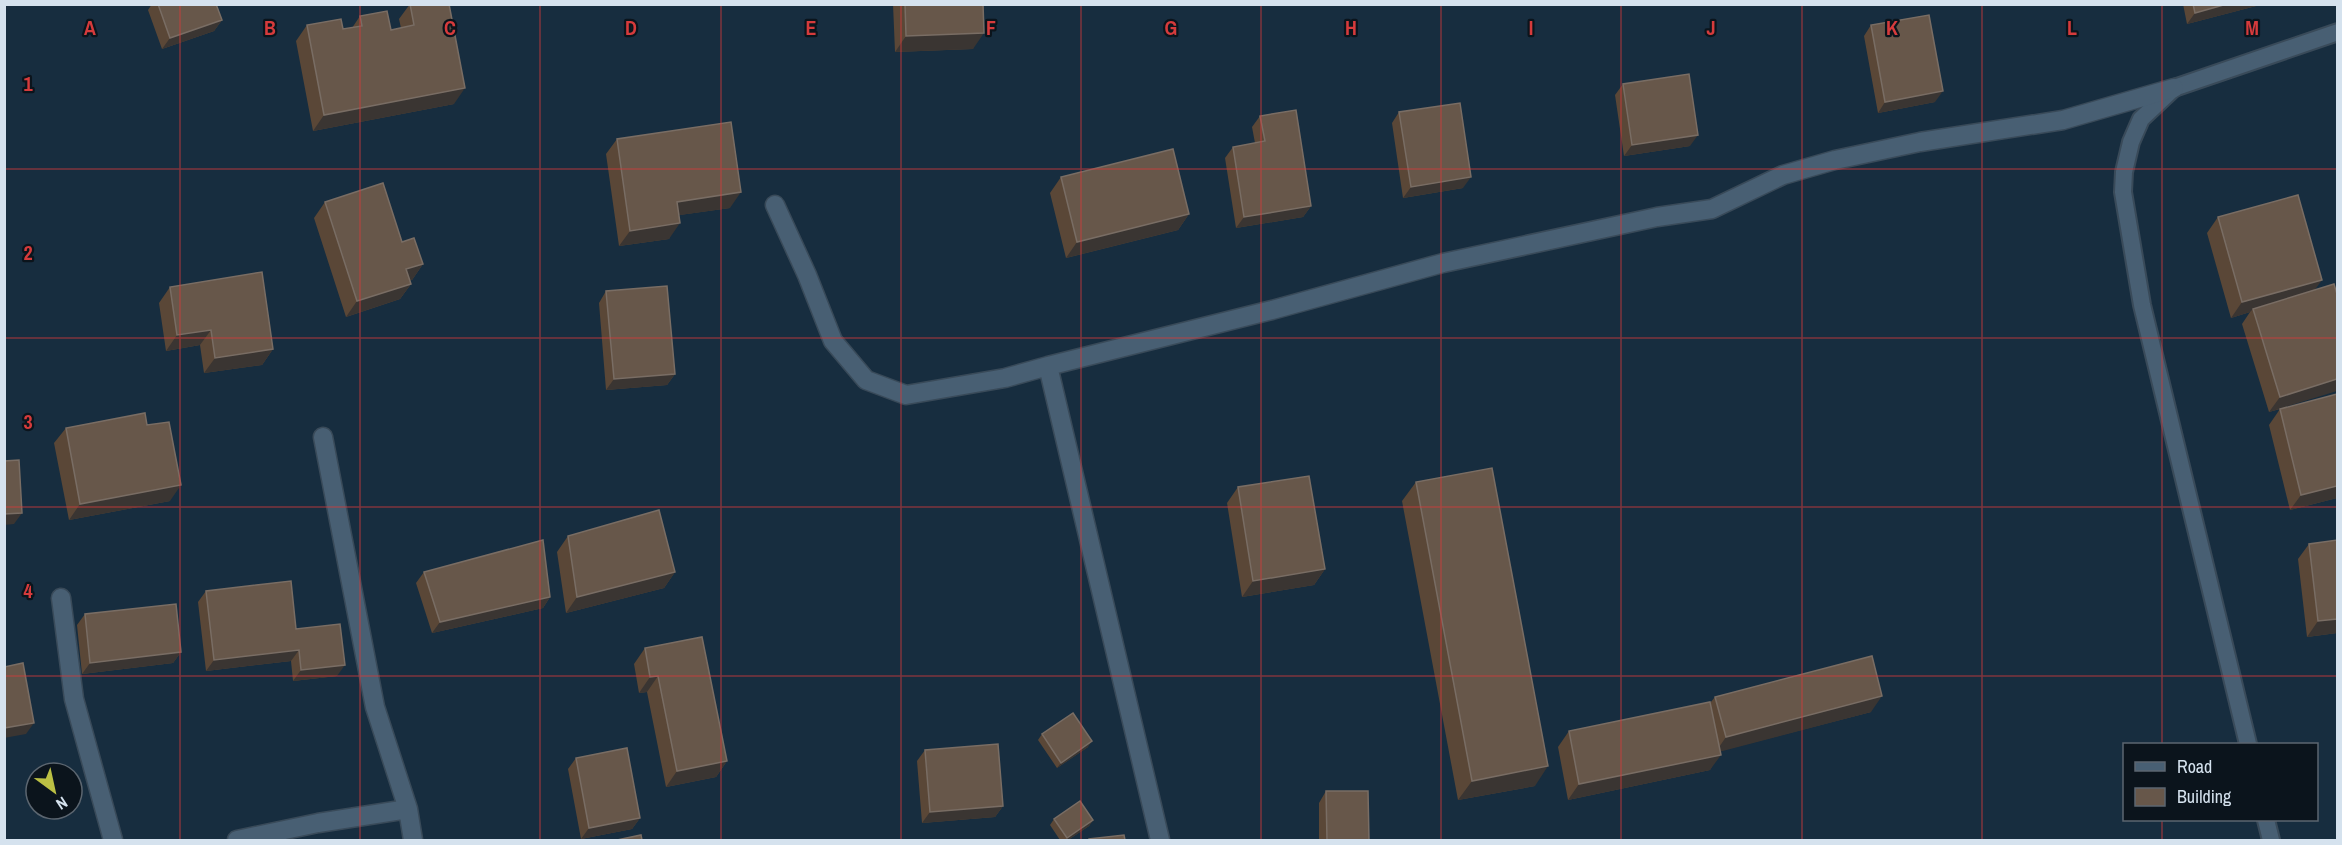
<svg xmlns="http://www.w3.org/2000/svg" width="2342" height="845" font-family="'Archivo Narrow',sans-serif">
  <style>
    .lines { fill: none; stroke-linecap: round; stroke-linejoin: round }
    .service-casing { stroke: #394a59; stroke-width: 20 }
    .minor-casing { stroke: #394a59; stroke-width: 21 }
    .service { stroke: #485f73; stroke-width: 16 }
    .minor { stroke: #485f73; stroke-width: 18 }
    .wall { fill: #5a4737 }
    .shaded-wall { fill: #3a3532 }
    .building { fill: #67574a; stroke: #796d64; stroke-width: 1.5 }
    .grid { fill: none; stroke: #d63b3c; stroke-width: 1.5; stroke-opacity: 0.55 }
    .grid-label { font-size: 20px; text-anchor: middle; font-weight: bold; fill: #d63b3c; stroke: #0b141c; stroke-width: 4.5; stroke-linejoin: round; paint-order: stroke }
  </style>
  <rect width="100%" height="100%" fill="#172d3f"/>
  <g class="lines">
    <!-- service casing -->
    <g class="service-casing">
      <path id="service" d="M2248,744L2142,305L2123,192L2124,172L2131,142L2141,119L2174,88L2338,32
        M2266,820L2271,840"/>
    </g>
    <!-- minor casing -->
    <g class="minor-casing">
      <path id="minor" d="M775,205L807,275L833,341L866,380L906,395L1005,378L1048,366
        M323,437L375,707L408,809L413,840
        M61,598L74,699L113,840
        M237,840L318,823L408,809
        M1160,840L1048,366L1272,310L1443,263L1657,217L1712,209L1783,175L1835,160L1920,142L2063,120L2174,88"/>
    </g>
    <!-- service -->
    <use href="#service" class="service"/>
    <!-- minor -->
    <use href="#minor" class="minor"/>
  </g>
  <!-- wall -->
  <path class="wall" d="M152,4H216L222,20L214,31L162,49L148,10Z
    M410,4H449L454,104L313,131L296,41L307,25L343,29L352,28L360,16L391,30L401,28L399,19Z
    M893,4H983L973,49L895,52Z
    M2183,4H2257L2256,6L2187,24Z
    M1871,25L1935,102L1878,113L1864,36Z
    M1623,84L1690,146L1624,156L1615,95Z
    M1399,112L1463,188L1403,198L1392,123Z
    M1260,116L1311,206L1303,217L1236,228L1225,158L1233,147L1255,143L1252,127Z
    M617,139L730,208L679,215L669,239L619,246L606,154Z
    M1061,177L1189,214L1178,230L1066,258L1050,193Z
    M325,202L402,242L423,264L412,280H410L411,284L400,299L346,317L314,218Z
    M2218,217L2315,290L2284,408L2337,498L2290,510L2269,425L2280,409L2269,412L2242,324L2250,312L2231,318L2207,233Z
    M170,287L273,349L262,365L204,373L200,345L166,351L159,303Z
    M606,291L675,374L667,385L606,390L599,303Z
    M147,425L170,501L69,520L54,443L66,428Z
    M1416,482L1535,786L1458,800L1402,501Z
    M1238,487L1325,569L1314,585L1242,597L1227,503Z
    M568,536L675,572L664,588L566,613L557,552Z
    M2309,544L2337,633L2307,637L2298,559Z
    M424,572L550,597L543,608L432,633L416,583Z
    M206,591L296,629L337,676L293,681L291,661L206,671L198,602Z
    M85,614L181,652L173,663L82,674L77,625Z
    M645,648L727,761L716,777L666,787L647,692L639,693L634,664Z
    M1715,697L1871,712L1720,751L1710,770L1568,800L1558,747L1569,731L1710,703Z
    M1042,734L1088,747L1057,768L1038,740Z
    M925,750L1003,806L995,817L922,823L917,761Z
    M576,758L640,818L632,829L581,839L568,769Z
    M1326,791L1369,840H1319V803Z
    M1054,819L1093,820L1089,826L1068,840H1060L1050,825Z"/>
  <!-- shaded-wall -->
  <path class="shaded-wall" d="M2227,4H2257L2256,6L2187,24L2195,13Z
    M222,20L214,31L162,49L170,38Z
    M984,33L973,49L895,52L906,36Z
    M465,88L454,104L313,131L324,115Z
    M1943,91L1935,102L1878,113L1885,102Z
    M1698,135L1690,146L1624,156L1632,145Z
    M1471,177L1463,188L1403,198L1411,187Z
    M741,192L730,208L666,217L677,202Z
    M1311,206L1303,217L1236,228L1244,217Z
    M1189,214L1178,230L1066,258L1077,242Z
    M680,223L669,239L619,246L630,231Z
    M423,264L412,280L395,285L406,269Z
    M2322,280L2311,295L2253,309L2250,312L2231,318L2242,302Z
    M411,284L400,299L346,317L357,301Z
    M211,330L200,345L166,351L177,335Z
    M273,349L262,365L204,373L215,358Z
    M675,374L667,385L606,390L614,379Z
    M2337,379V391L2269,412L2280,397Z
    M181,485L170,501L69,520L80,504Z
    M2337,486V498L2290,510L2301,495Z
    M22,513L14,524L4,525V514Z
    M1325,569L1314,585L1242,597L1253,581Z
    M675,572L664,588L566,613L577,597Z
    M550,597L543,608L432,633L440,622Z
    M2337,619V633L2307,637L2318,621Z
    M299,650L291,661L206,671L214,660Z
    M181,652L173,663L82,674L90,663Z
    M345,665L337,676L293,681L301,670Z
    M658,676L647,692L639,693L650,677Z
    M1882,696L1871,712L1715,753L1726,737Z
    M34,723L26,734L4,738V728Z
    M1092,741L1088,747L1057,768L1061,763Z
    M1721,755L1710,770L1568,800L1579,784Z
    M727,761L716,777L666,787L677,771Z
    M1548,766L1535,786L1458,800L1472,781Z
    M1003,806L995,817L922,823L930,812Z
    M640,818L632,829L581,839L589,828Z
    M1093,820L1089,826L1068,840H1065L1067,838Z"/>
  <!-- building -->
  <path class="building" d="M158,4H216L222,20L170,38Z
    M410,4H449L465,88L324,115L307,25L341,19L343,29L362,26L360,16L387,11L391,30L414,25Z
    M905,4H983L984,33L906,36Z
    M2193,4H2227L2195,13Z
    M1929,15L1943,91L1885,102L1871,25Z
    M1689,74L1698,135L1632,145L1623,84Z
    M1460,103L1471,177L1411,187L1399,112Z
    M1296,110L1311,206L1244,217L1233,147L1265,141L1260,116Z
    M731,122L741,192L677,202L680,223L630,231L617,139Z
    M1173,149L1189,214L1077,242L1061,177Z
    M383,183L402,242L414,238L423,264L406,269L411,284L357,301L325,202Z
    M2298,195L2322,280L2242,302L2218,217Z
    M262,272L273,349L215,358L211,330L177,335L170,287Z
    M2334,284L2337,294V379L2280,397L2253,309Z
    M667,286L675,374L614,379L606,291Z
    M2337,394V486L2301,495L2280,409Z
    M145,413L147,425L169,422L181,485L80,504L66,428Z
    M19,460L22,513L4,514V461Z
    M1492,468L1548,766L1472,781L1416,482Z
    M1309,476L1325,569L1253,581L1238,487Z
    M659,510L675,572L577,597L568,536Z
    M543,540L550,597L440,622L424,572Z
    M2337,540V619L2318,621L2309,544Z
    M291,581L296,629L340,624L345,665L301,670L299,650L214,660L206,591Z
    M176,604L181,652L90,663L85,614Z
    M702,637L727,761L677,771L658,676L650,677L645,648Z
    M1872,656L1882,696L1726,737L1715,697Z
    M23,663L34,723L4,728V667Z
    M1710,702L1721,755L1579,784L1569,731Z
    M1073,713L1092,741L1061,763L1042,734Z
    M998,744L1003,806L930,812L925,750Z
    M627,748L640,818L589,828L576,758Z
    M1326,791H1368L1369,840H1327Z
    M1080,801L1093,820L1067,838L1054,819Z
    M641,835L642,840H617Z
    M1124,835L1125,840H1089V839Z"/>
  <!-- grid -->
  <path class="grid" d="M180,4V840M360,4V840M540,4V840M721,4V840M901,4V840M1081,4V840M1261,4V840M1441,4V840M1621,4V840M1802,4V840M1982,4V840M2162,4V744M4,169H2338M4,338H2338M4,507H2338M4,676H2338M2162,820V840"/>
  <g class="grid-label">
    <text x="90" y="35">A</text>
    <text x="270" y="35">B</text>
    <text x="450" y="35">C</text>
    <text x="631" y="35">D</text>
    <text x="811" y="35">E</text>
    <text x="991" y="35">F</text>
    <text x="1171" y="35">G</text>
    <text x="1351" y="35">H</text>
    <text x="1531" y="35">I</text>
    <text x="1711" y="35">J</text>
    <text x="1892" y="35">K</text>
    <text x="2072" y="35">L</text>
    <text x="2252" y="35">M</text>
    <text x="28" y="91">1</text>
    <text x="28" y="260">2</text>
    <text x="28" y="429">3</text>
    <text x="28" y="598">4</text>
  </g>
  <!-- border -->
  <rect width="2342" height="845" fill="none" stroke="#d5e2ee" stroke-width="12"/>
  <!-- legend -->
  <rect x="2123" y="743" width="195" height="78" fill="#0b141c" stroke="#5c6670" stroke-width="1.5"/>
  <rect x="2135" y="762" width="30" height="9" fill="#485f73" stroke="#5c6670" stroke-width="1.5"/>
  <text x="2177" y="773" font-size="18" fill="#d5e2ee">Road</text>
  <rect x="2135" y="788" width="30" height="18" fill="#67574a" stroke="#5c6670" stroke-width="1.5"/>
  <text x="2177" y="803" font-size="18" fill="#d5e2ee">Building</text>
  <!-- north arrow -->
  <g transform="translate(54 791) rotate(147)"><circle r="28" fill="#0b141c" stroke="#5c6670" stroke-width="1.5"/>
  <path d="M0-4.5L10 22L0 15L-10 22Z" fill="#bbc044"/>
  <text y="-9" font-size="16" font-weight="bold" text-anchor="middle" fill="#d5e2ee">N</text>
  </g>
</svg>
